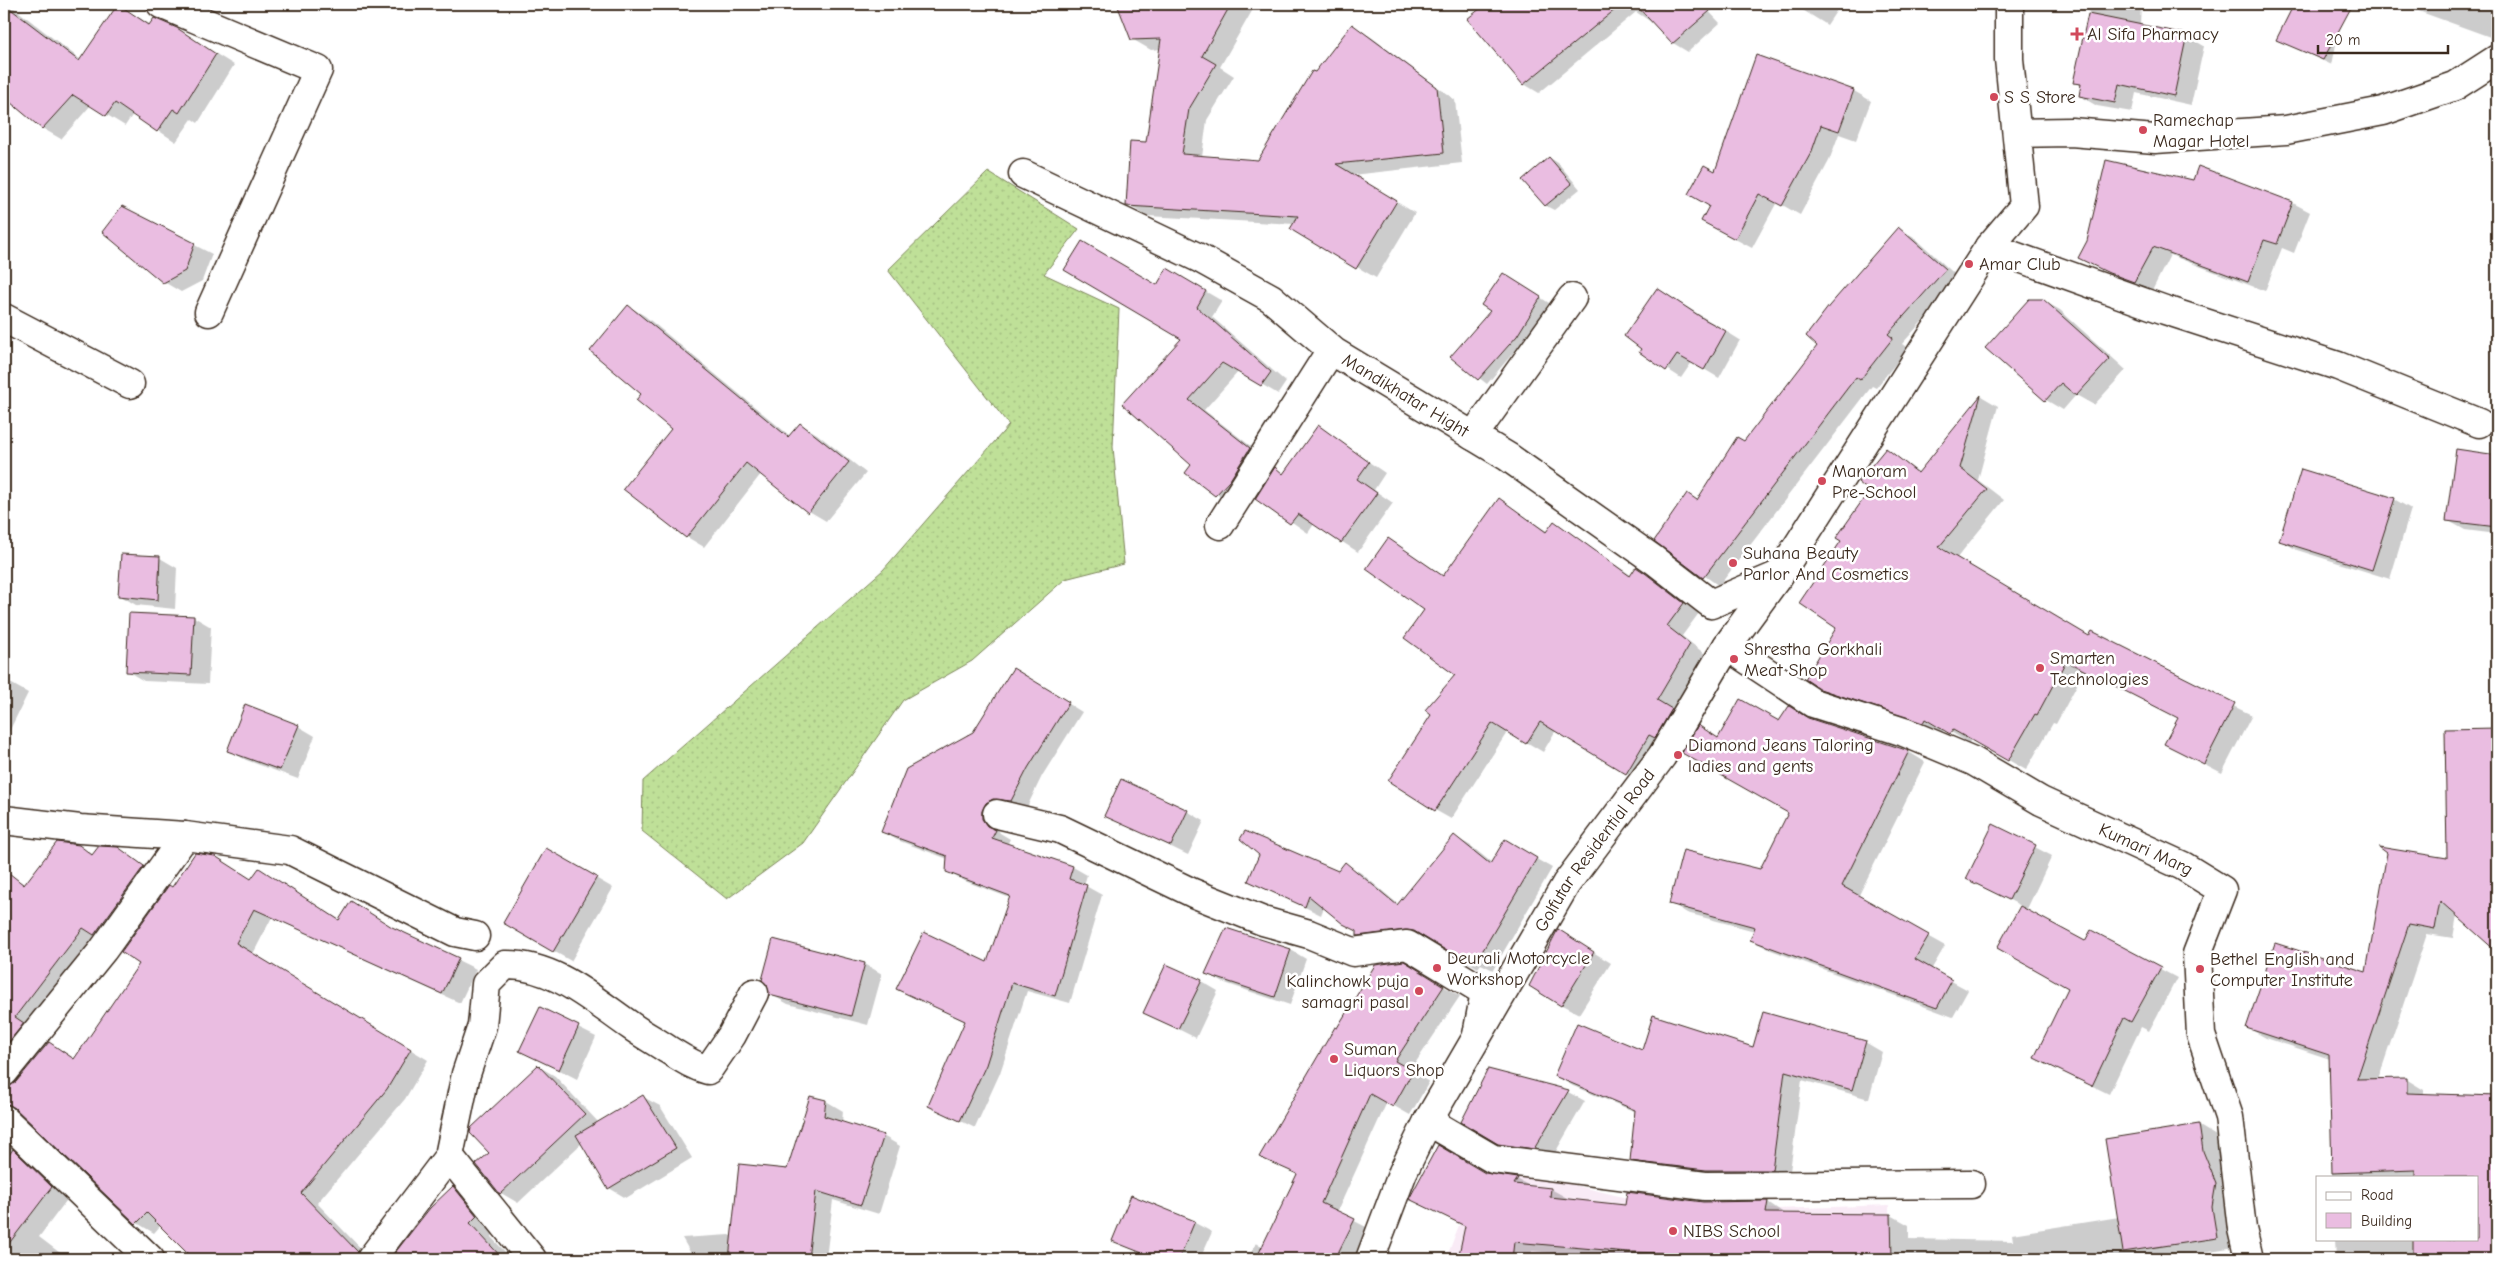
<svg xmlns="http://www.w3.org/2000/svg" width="2501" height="1263" font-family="'Comic Neue',sans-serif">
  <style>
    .built { fill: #f9ebf6 }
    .grass { fill: url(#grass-dots); stroke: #7d855b }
    .shadow { fill: #0003 }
    .building { fill: #eabde1; stroke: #3b2a1e }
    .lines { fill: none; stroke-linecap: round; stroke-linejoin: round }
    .minor-casing { stroke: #3b2a1e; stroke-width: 31 }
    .secondary-casing { stroke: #3b2a1e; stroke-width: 31 }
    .minor { stroke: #fff; stroke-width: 28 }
    .secondary { stroke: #fff; stroke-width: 28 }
    .poi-dot { fill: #d1495b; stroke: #fff; stroke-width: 2 }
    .labels { text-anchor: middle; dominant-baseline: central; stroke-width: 5; stroke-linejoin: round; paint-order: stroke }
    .poi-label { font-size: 18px; fill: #3b2a1e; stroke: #fff; text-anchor: start }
    .street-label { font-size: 18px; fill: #3b2a1e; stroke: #fff }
  </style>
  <defs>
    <pattern id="grass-dots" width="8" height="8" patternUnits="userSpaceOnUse" patternTransform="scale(1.25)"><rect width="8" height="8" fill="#bfe098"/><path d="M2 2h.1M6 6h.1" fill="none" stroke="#a5c083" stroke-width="1.8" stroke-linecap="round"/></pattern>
  </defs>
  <rect width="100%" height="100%" fill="#fff"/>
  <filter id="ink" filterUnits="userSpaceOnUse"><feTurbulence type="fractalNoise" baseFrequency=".02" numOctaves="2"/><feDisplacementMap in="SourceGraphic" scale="10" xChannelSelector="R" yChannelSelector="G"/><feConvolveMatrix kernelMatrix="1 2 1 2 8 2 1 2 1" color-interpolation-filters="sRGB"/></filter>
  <g filter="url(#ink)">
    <!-- built -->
    <path class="built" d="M1489,1164L1639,1201L1776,1209L1889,1205L1890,1259H1446L1466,1207Z"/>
    <!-- grass -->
    <path class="grass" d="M988,172L1079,229L1044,274L1119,309L1113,447L1124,564L1065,579L972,661L903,700L803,843L727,899L642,831L643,781L883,570L1009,425L888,270Z"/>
    <!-- shadow -->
    <path class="shadow" d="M4,4H9L81,60L118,5L151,25L176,29L234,65L198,123L192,119L176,142L133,114L125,126L91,105L61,139L42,128L11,102L4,111Z
      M1119,4H1256L1220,67L1234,76L1207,120L1202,157L1259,161L1315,74L1352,26L1371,37L1455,100L1462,163L1352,175L1415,213L1376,278L1291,228L1294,224L1147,216L1128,205L1147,144L1161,49L1151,50L1132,39Z
      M1488,4H1702L1720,23L1688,52L1673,43L1653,23L1636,12L1539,93L1524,84L1469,20Z
      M1793,4H1841L1827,25Z
      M2091,4H2141L2140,26L2187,36L2204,46L2191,105L2136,93L2132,112L2097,106L2080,96L2082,86L2074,82Z
      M2296,4H2344L2332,65L2278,40Z
      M2399,4H2497V27L2493,38Z
      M1757,56L1854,91L1871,101L1856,140L1839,134L1829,161L1800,215L1777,202L1752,248L1720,231L1711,206L1715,173Z
      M1550,158L1558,163L1580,189L1554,210L1546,206L1524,180Z
      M2293,203L2310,212L2294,253L2282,248L2265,291L2170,255L2152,291L2128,283L2080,257Z
      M122,208L212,254L202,281L181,292L164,282Z
      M1898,228L1914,237L1960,279L1902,344L1908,348L1876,388L1872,386L1719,586L1656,541L1687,494L1698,501L1745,442L1819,345Z
      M1167,269L1222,301L1212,317L1286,382L1278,394L1239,371L1204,410L1266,458L1232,505L1187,473L1193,465L1183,339L1157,286Z
      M1512,279L1549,303L1528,335L1487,384L1452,357L1491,310Z
      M1658,289L1740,340L1719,378L1692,362L1681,378L1641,352Z
      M2042,300L2060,310L2126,370L2094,405L2076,395L2063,410L2046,400Z
      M628,306L645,316L790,436L800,424L817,434L866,473L826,521L809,511L761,474L704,547L687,537L672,429L643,393Z
      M1981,396L1998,406L1978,480L2004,500L1956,559L2090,638L2252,715L2222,773L2166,744L2179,718L2085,670L2056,724L2053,723L2026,770L1971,739L1969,743L1944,728L1942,733L1839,698L1820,688L1838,628L1843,541L1871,490L1886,449L1920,473Z
      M1318,427L1385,473L1374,490L1393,503L1358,552L1314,524L1308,533L1257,498L1275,469L1285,474Z
      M2457,451L2497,456V534L2465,530L2447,520Z
      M2394,499L2411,509L2390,579L2297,550L2280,540Z
      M1499,500L1548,532L1554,523L1632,576L1637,568L1653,578L1699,613L1682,636L1705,654L1672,710L1687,719L1642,782L1556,730L1543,752L1508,731L1451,819L1435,810L1457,674L1389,539L1445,577Z
      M122,556L160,558L177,568L175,609L136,605L119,595Z
      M130,614L194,617L211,627L208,684L144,681L127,671Z
      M1027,678L1082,712L1042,776L1026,809L996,820L997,828L1000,833L1010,839L1007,845L1073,867L1087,875L1084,885L1102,895L1070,1003L1027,991L1000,1073L975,1128L929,1105L966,1022L898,989L988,964L1010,898L962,880L948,872V859L897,840L883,832Z
      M4,683L12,684L28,693L4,742Z
      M1811,720L1909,752L1925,762L1858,897L1945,946L1931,970L1968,990L1953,1017L1768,949L1752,940L1755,931L1687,913L1671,903L1761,871L1789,813L1719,739L1779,723Z
      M298,726L315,736L298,779L246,760L228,750Z
      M2497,729V951L2457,915L2453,938L2427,934L2378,1080L2406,1079L2424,1090V1095L2474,1136L2497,1118V1259H2336L2335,1239H2477V1177H2332L2330,1059L2266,1038L2248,1028L2367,973L2449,860L2447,730Z
      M1187,811L1204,821L1188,855L1105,815Z
      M1994,826L2052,856L2026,911L2085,943L2091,932L2177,978L2149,1031L2141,1027L2109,1094L2035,1058L2069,987L1999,948L2021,906L1968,878Z
      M1455,837L1471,846L1492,863L1505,841L1552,868L1493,970L1481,964L1478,968L1431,940L1423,938L1374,944L1358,935V932L1324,907L1321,915L1249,880L1338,873L1345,864L1361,873L1399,905Z
      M78,846L94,855L118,848L161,877L6,1079V1088L17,1083L49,1043L75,1059L141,964L173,889L252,880L259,869L340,920L398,931L476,969L460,1003L272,917L253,954L428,1060L405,1099L317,1203L371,1259H195L161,1225L154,1233L137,1223L22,1113H18L11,1118L69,1197L39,1237L68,1259H4V891L14,878L26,885Z
      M547,850L613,888L571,961L504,923Z
      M1226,930L1291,950L1306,959L1290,1005L1222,982L1207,973Z
      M774,941L865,964L882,974L868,1025L788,1004L770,994Z
      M1575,941L1611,963L1579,1014L1562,1005Z
      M1420,972L1460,996L1410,1071L1429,1082L1410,1115L1387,1102L1337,1212L1370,1229L1356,1259H1248L1256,1243L1264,1247L1298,1175L1261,1157L1338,1030Z
      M1201,981L1218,991L1196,1038L1144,1012Z
      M540,1009L596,1037L577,1079L521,1050Z
      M1865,1042L1882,1052L1869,1099L1802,1080L1789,1179L1648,1170L1631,1160L1636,1112L1573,1086L1556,1076L1754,1049Z
      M538,1066L555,1076L599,1123L643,1097L660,1106L692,1158L626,1198L609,1188L582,1143L518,1203L501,1193L478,1165L490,1153Z
      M1489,1070L1568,1092L1585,1101L1552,1158L1517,1153L1463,1122Z
      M826,1101L843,1111L842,1123L883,1136L900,1146L879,1214L833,1200L826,1259H694L682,1238L729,1235L733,1237L788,1170Z
      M2198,1125L2216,1136L2235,1247L2159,1259H1617L1532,1251L1531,1259H1459L1466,1227L1411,1199L1485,1174L1517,1179L1531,1187L1551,1189L1569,1199L1626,1207L1768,1202L1785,1214L1891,1215L1909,1225V1239L2013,1241L2012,1234L2119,1217Z
      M453,1187L475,1200L499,1229L491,1237L512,1259H439L413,1232Z
      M1132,1197L1195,1223L1212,1232L1200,1259H1153L1114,1240Z
      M893,1252L912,1259H889Z"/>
    <!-- building -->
    <path class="building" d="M4,4L79,61L118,4L149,25L154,18L177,28L216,54L179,113L173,109L157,132L115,103L106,116L73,95L42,129L4,97Z
      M1117,4H1231L1202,56L1216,64L1189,109L1182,154L1258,160L1312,71L1315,72L1352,24L1437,87L1444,153L1336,164L1397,201L1356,269L1290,229L1298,216L1126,206L1130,141L1146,142L1161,39L1131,40Z
      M1486,4H1622L1523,85L1467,19Z
      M1635,4H1718L1672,44Z
      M2294,4H2353L2323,60L2276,40Z
      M2088,14L2187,34L2174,96L2119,84L2115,103L2079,96L2081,84L2073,83Z
      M1756,55L1854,90L1839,131L1821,125L1812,151L1782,206L1759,194L1735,239L1701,221L1709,206L1688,194L1704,165L1715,171Z
      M1549,157L1572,184L1545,206L1522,180Z
      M2106,160L2193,180L2198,166L2293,202L2277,244L2264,240L2248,282L2153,247L2134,282L2109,273L2078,258L2087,241Z
      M122,206L195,243L185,271L163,283L102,232Z
      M1898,227L1946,269L1888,334L1893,338L1860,380L1856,377L1703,578L1654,541L1687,493L1697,500L1737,437L1744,441L1817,346L1806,336L1829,306Z
      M1082,241L1157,285L1167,268L1206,291L1197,307L1271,372L1261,386L1222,363L1189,400L1250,448L1230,480L1215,496L1185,473L1191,465L1122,404L1181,339L1064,270Z
      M1503,273L1541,297L1517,336L1478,380L1450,357L1490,311L1481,305Z
      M1657,288L1704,319L1726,331L1704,370L1677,355L1666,371L1639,352L1641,349L1624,336Z
      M2029,299H2043L2110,359L2076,396L2061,383L2045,401L1985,348Z
      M628,305L788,437L800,423L849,462L808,513L746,463L686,538L623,489L671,429L636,400L641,394L590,351Z
      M1981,395L1960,468L1987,489L1939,547L2089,636L2092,631L2235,703L2204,764L2164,744L2178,718L2066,661L2037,715L2035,714L2008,761L1953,730L1950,734L1925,719L1923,723L1820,689L1805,679L1836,628L1799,603L1841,541L1836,538L1869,491L1858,482L1886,448L1918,473Z
      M1318,425L1369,462L1357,479L1377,493L1341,543L1298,514L1290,524L1255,499L1275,467L1283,474Z
      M2456,449L2497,455V527L2446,521Z
      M2301,469L2395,498L2372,570L2279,541Z
      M1499,498L1546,532L1554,521L1630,576L1636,567L1645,573L1684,603L1667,626L1690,644L1657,700L1672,709L1655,738L1649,735L1626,774L1540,722L1526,744L1492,723L1435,811L1388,781L1431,715L1425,710L1455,675L1404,638L1424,610L1366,569L1388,538L1443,576Z
      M121,554L160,556L158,600L118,596Z
      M129,613L194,616L191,675L126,672Z
      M1013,668L1069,702L1028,768L1011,801L993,799L986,803L982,811V819L987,826L996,830L992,838L1073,866L1069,879L1087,885L1055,996L1012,983L986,1065L960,1121L928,1106L965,1021L896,989L924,932L987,962L1010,896L946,872L947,856L881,832L906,769L973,732Z
      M1740,699L1779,721L1789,706L1808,718L1909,751L1842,886L1929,935L1915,959L1952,980L1937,1008L1750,940L1755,927L1669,904L1683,850L1760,869L1788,813L1682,753L1698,725L1718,738Z
      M245,704L299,725L280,770L227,751Z
      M2497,728V952L2440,901L2435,929L2409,924L2357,1079L2407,1078V1093L2497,1096V1259H2413V1239H2477V1177H2415V1170L2332,1173L2329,1055L2246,1028L2275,943L2366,972L2387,853L2379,847L2447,858L2445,729Z
      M1121,779L1188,810L1171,846L1104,816Z
      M1993,824L2036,845L2009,900L1966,879Z
      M1245,831L1338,871L1345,862L1397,905L1454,835L1490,864L1505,839L1537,858L1476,962L1465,955L1462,960L1414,931L1405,930L1357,936V931L1343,924L1309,896L1305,907L1248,881L1259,855L1240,839Z
      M57,842L79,845L92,855L99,846L118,847L144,866L94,935L83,928L15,1017L24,1023L4,1048V869L24,885Z
      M546,848L597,877L553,952L503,923Z
      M195,853L215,856L251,879L259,868L339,920L351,901L392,927L459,958L442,994L254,909L236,943L411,1049L387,1089L301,1193L358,1252L356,1259H193L147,1213L136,1224L15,1108L4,1102V1087L16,1082L49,1042L74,1059L139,964L121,952L169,885L172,887Z
      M2020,906L2085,941L2091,930L2161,967L2131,1022L2124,1018L2092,1086L2034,1058L2068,988L1997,948Z
      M1226,928L1291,949L1275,997L1205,974Z
      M1558,929L1594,952L1561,1006L1529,986Z
      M773,939L865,963L851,1016L769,995L767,985L762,980Z
      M1404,961L1444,986L1395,1061L1413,1071L1393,1107L1370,1094L1321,1203L1355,1219L1335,1259H1256L1297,1174L1259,1157L1335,1027L1337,1028L1375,965Z
      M1166,964L1202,980L1178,1029L1143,1013Z
      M540,1007L579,1026L559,1070L519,1051Z
      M1763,1012L1866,1041L1852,1090L1785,1071L1772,1170H1706L1630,1161L1635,1110L1554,1076L1577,1023L1642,1050L1653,1015L1753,1047Z
      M538,1065L585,1114L500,1194L476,1164L489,1153L470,1133L471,1128Z
      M1488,1069L1569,1090L1534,1149L1498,1144L1461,1122Z
      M643,1095L676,1148L608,1189L576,1135Z
      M810,1096L826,1100L824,1116L884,1135L861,1205L816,1191L808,1259H729L739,1164L787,1169Z
      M2199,1124L2203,1151L2216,1183L2212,1207L2217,1238L2123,1252L2105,1139Z
      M1438,1145L1485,1173L1518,1178L1514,1184L1551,1188L1550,1197L1625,1205L1627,1192L1703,1202L1768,1201L1766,1213L1891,1214L1892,1259L1628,1252L1514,1242L1512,1259H1458L1465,1226L1409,1199Z
      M13,1149L52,1187L4,1250V1163Z
      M453,1186L477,1216L470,1223L503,1259H390L430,1208Z
      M1131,1195L1195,1221L1179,1259H1157L1112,1241Z"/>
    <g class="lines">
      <!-- minor casing -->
      <g class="minor-casing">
        <g id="minor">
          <path d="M161,4L318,70L209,312"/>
          <path d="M2018,133L2071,132L2155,139L2286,130L2383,111L2455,86L2497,59"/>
          <path id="s1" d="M1023,174L1199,258L1271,298L1334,352L1508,457L1654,560L1711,604L1779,575"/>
          <path d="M1989,247L2165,310L2338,366L2479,423"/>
          <path d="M4,318L130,384"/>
          <path d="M1473,436L1572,298"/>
          <path d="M1220,525L1331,350"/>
          <path id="s2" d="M1727,646L1813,703L1904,732L1973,761L2041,801L2183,866L2222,890L2197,954L2201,1035L2229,1117L2242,1229L2249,1259"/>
          <path d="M997,814L1060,829L1193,893L1263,921L1309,934L1353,952L1407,945L1414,949L1485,992L1477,1035"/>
          <path d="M4,820L80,829L185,836L290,850L455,932L475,936"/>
          <path d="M4,1072L103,950L185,836"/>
          <path d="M4,1119L150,1259"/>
          <path d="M1428,1121L1493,1159L1705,1186L1971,1184"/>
          <path d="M449,1156L532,1259"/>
          <path d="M371,1259L449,1156L466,1074L482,1026L486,984L505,965C554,964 593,1000 631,1026C642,1034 655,1041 667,1049C680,1057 693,1066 708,1070L732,1035L754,993"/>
        </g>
      </g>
      <!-- secondary casing -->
      <g class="secondary-casing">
        <g id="secondary">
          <path id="s3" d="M1370,1259L1403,1172L1428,1121L1566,884L1662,756L1727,646L1779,575L1989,247L2024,206L2009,59V4"/>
        </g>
      </g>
      <!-- minor -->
      <use href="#minor" class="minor"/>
      <!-- secondary -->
      <use href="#secondary" class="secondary"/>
    </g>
  </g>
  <!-- markers -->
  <g class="poi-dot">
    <path d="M2074.5 26.5h5v5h5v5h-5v5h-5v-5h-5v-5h5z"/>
    <circle cx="1994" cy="97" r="5"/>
    <circle cx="2143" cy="130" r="5"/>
    <circle cx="1969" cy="264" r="5"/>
    <circle cx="1822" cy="481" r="5"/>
    <circle cx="1733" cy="563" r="5"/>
    <circle cx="1734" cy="659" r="5"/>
    <circle cx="2040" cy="668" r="5"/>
    <circle cx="1678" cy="755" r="5"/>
    <circle cx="1437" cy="968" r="5"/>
    <circle cx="2200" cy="969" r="5"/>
    <circle cx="1419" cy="991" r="5"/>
    <circle cx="1334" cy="1059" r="5"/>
    <circle cx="1673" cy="1231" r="5"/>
  </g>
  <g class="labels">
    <!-- poi labels -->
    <g class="poi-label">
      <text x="2087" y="34">Al Sifa Pharmacy</text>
      <text x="2004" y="97">S S Store</text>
      <text x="2153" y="120">Ramechap<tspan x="2153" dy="21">Magar Hotel</tspan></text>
      <text x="1979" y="264">Amar Club</text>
      <text x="1832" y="471">Manoram<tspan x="1832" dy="21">Pre-School</tspan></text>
      <text x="1743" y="553">Suhana Beauty<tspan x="1743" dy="21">Parlor And Cosmetics</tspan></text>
      <text x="1744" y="649">Shrestha Gorkhali<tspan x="1744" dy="21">Meat Shop</tspan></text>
      <text x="2050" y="658">Smarten<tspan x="2050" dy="21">Technologies</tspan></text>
      <text x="1688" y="745">Diamond Jeans Taloring<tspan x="1688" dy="21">ladies and gents</tspan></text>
      <text x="1447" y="958">Deurali Motorcycle<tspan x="1447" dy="21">Workshop</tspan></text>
      <text x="2210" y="959">Bethel English and<tspan x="2210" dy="21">Computer Institute</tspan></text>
      <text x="1409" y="981" text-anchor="end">Kalinchowk puja<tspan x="1409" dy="21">samagri pasal</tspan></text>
      <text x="1344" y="1049">Suman<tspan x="1344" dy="21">Liquors Shop</tspan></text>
      <text x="1683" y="1231">NIBS School</text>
    </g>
    <!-- street labels -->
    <g class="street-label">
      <text stroke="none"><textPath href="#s1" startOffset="444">Mandikhatar Hight</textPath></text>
      <text stroke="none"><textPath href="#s2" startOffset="468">Kumari Marg</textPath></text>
      <text stroke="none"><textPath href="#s3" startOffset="468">Golfutar Residential Road</textPath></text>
    </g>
  </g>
  <!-- margin -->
  <rect width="2501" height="1263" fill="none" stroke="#fff" stroke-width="20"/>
  <rect x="10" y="10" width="2481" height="1243" fill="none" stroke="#3b2a1e" stroke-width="2" filter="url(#ink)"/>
  <!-- legend -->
  <rect x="2316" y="1176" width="162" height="65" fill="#ffffff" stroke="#b1aaa5"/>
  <rect x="2326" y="1192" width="25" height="8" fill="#ffffff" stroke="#b1aaa5"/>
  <text x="2361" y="1200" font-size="15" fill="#3b2a1e">Road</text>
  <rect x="2326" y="1213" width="25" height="15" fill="#eabde1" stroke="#b1aaa5"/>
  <text x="2361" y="1226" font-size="15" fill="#3b2a1e">Building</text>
  <!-- scale -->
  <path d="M2318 45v8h130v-8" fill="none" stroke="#3b2a1e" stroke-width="2.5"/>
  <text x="2326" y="45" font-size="15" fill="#3b2a1e" stroke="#ffffff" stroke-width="4" paint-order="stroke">20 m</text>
</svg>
